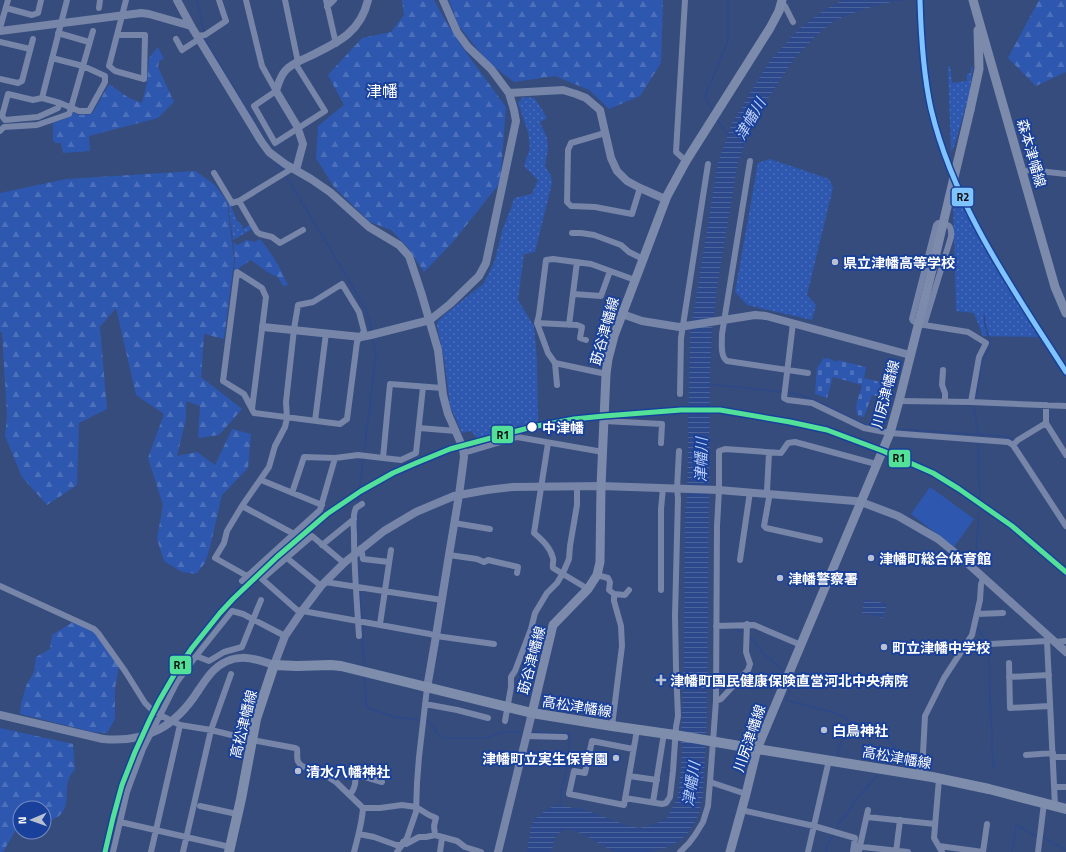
<svg xmlns="http://www.w3.org/2000/svg" width="1066" height="852" font-family="'Titillium Web','Noto Sans JP',sans-serif">
  <style>
    .grass { fill: url(#grass-dots) }
    .forest { fill: url(#forest-firs) }
    .cemetery { fill: url(#cemetery-stones) }
    .pitch { fill: #2e57af }
    .water { fill: url(#water-rules) }
    .lines { fill: none; stroke-linecap: round; stroke-linejoin: round }
    .stream { stroke: #2d498b; stroke-width: 1.5 }
    .minor { stroke: #7685a8; stroke-width: 6 }
    .tertiary { stroke: #7685a8; stroke-width: 8 }
    .secondary { stroke: #7c8aab; stroke-width: 9 }
    .primary { stroke: #7f8dad; stroke-width: 10 }
    .rail { stroke: #808ead; stroke-width: 1.5; stroke-dasharray: 7 3; stroke-linecap: butt }
    .tertiary-bridge { stroke: #7685a8; stroke-width: 8 }
    .secondary-bridge { stroke: #7c8aab; stroke-width: 9 }
    .rail-1-casing { stroke: #19409a; stroke-width: 8 }
    .rail-2-casing { stroke: #19409a; stroke-width: 8 }
    .rail-1 { stroke: #53e098; stroke-width: 5 }
    .rail-2 { stroke: #80c4ff; stroke-width: 5 }
    .poi-dot { fill: #b9c0d2; stroke: #19409a; stroke-width: 1.5 }
    .stop-dot { fill: #fff; stroke: #19409a; stroke-width: 1.5 }
    .labels { text-anchor: middle; dominant-baseline: central; stroke-width: 4; stroke-linejoin: round; paint-order: stroke }
    .street-label { font-size: 14px; fill: #fff; stroke: #19409a }
    .poi-label { font-size: 14px; font-weight: bold; fill: #fff; stroke: #19409a; text-anchor: start }
    .stop-label { font-size: 14px; font-weight: bold; fill: #fff; stroke: #19409a; text-anchor: start }
    .water-label { font-size: 15px; font-style: italic; fill: #bccff8; stroke: #19409a }
    .quarter-label { font-size: 16px; fill: #fff; stroke: #19409a }
    .line-badge { stroke: #19409a; stroke-width: 1.5 }
    .pale-badge-label { font-size: 11px; text-anchor: middle; font-weight: bold; fill: #111 }
  </style>
  <defs>
    <pattern id="grass-dots" width="8" height="8" patternUnits="userSpaceOnUse"><rect width="8" height="8" fill="#2e57af"/><path d="M2 2h.1M6 6h.1" fill="none" stroke="#4d70bb" stroke-width="1.8" stroke-linecap="round"/></pattern>
    <pattern id="forest-firs" width="22" height="20" patternUnits="userSpaceOnUse"><rect width="22" height="20" fill="#2e57af"/><path d="M5 1l3.5 6h-7zM16 11l3.5 6h-7z" fill="#4d70bb"/></pattern>
    <pattern id="cemetery-stones" width="16" height="16" patternUnits="userSpaceOnUse"><rect width="16" height="16" fill="#2e57af"/><path d="M2 7V4a2 2 0 0 1 4 0v3zM10 15v-3a2 2 0 0 1 4 0v3z" fill="#4d70bb"/></pattern>
    <pattern id="water-rules" width="6" height="5" patternUnits="userSpaceOnUse"><rect width="6" height="5" fill="#2d498b"/><path d="M0 2.5h6" fill="none" stroke="#4c649c"/></pattern>
  </defs>
  <rect width="100%" height="100%" fill="#364c7d"/>
  <!-- grass -->
  <path class="grass" d="M948,66H950L952,83L967,81V74L971,73V67H973L969,95L954,147L951,152Z
    M523,97L534,98L539,105L547,118L540,122L547,138L548,149L545,166L551,176L552,183L535,252L524,254L518,300L534,326L537,360L538,422L478,439L471,431L462,433L450,406L445,364L437,326L438,321L443,316L483,284L488,275L495,260L502,231L511,208L514,198L532,194L538,180L524,166L530,148L528,132L518,103Z
    M770,159L829,179L833,188L807,295L816,305L812,320L747,305L735,292L758,163Z
    M956,189L1038,337L983,336L974,313L956,311L953,197Z
    M229,201L238,223L240,222L243,229L250,225L252,229L233,240L228,202Z"/>
  <!-- forest -->
  <path class="forest" d="M402,0H434C453,38 481,72 506,107L500,183L452,243L424,272L410,250L391,230L370,222L334,187L316,158L318,126L344,105L328,75L362,38L391,32L404,15Z
    M449,0H663L661,63L640,96L609,109L589,90L555,76L514,82L487,61L458,25Z
    M1039,0H1066V72L1036,86L1008,58Z
    M158,47L164,59L159,61L158,67L174,102L158,118L89,136L90,151L63,153L61,143H55L53,140V123L70,117L73,112L78,115L92,114L109,84L129,98L142,103L147,83L149,58Z
    M195,171L214,184L227,201L234,261L224,339L204,334L201,377L242,409L219,435L198,438L200,406L186,401V419L177,456L197,452L215,465L232,429L251,434L248,468L222,495L210,547L205,563L196,574L182,572L164,561L157,539L163,505L148,458L164,414L136,395L116,308L100,327L107,409L79,423L77,485L47,505L22,477L5,436L7,415L2,332H0V193L66,179Z
    M260,239C273,255 279,266 288,285L283,286L278,277L269,273L251,260L234,271L235,260L233,242L237,245L242,243L246,240L255,242Z
    M73,622L93,631L119,666L115,688V719L107,733L93,732L20,714L21,704L26,686L34,672L36,657L50,649L52,635Z
    M0,728L73,744L75,770C60,782 73,803 60,815C57,818 52,820 48,821L44,817V808H20V823L3,852H0Z"/>
  <!-- cemetery -->
  <path class="cemetery" d="M827,358L837,362L838,360L866,367L864,378L884,383L880,397L872,395L864,417L858,416C853,405 860,396 862,385L833,377L827,398L815,394L817,368L823,359Z"/>
  <!-- pitch -->
  <path class="pitch" d="M930,487L974,519L954,547L911,514Z"/>
  <!-- water -->
  <path class="water" d="M843,0H910L895,1L868,8L847,15L832,22L815,37L793,60L753,122L738,162L717,287L712,331L710,370L707,714L703,794L700,811L694,824L687,834L679,841L665,848L650,852H614L581,833L571,830H565L559,833L555,838L551,852H527L531,826L535,819L546,810L556,805L565,806L573,808H580L626,825L639,828L655,824L668,817L678,796L681,769L682,748L681,743L684,657L685,510L687,501V494L690,335L718,163L732,123L769,62L799,29L824,10Z
    M865,599L887,604L883,618L862,613Z"/>
  <g class="lines">
    <!-- stream -->
    <path class="stream" d="M197,0L204,33
      M205,37V40L254,122
      M713,111L705,96L728,41V0
      M716,118L729,136
      M277,163L283,171
      M285,174L366,309L372,331
      M709,384L783,392
      M786,392C812,395 833,410 856,420C862,423 868,425 873,427
      M976,398L982,361L990,347V341L985,325L984,315
      M974,408L978,437
      M895,429L1003,436L1013,440L1014,441
      M978,443L980,498
      M1016,444L1026,459
      M364,454L376,352L373,337
      M358,503L363,458
      M357,533L358,511
      M357,555L359,585
      M976,564L977,537L979,513
      M360,589L362,619
      M362,623L364,667
      M976,626L987,642
      M736,629L745,633
      M748,635L755,642L764,654L785,672
      M988,648L993,765L994,767
      M364,675L366,703L368,708L394,717L420,720
      M793,677L795,678L786,700L836,713L851,721L849,727L845,729L837,756
      M426,721L429,722L438,734L444,738H486L502,732H523
      M851,721L882,734L915,768
      M531,732L569,734L570,755L562,787L560,805
      M882,763L894,746
      M835,831L840,822L847,814L855,800L861,794L877,775
      M1042,837L1066,850
      M826,852L828,844L834,834
      M1012,852L1016,825L1038,837"/>
    <!-- minor -->
    <path class="minor" d="M246,0L262,66L276,91L254,106L275,143L325,111L295,63
      M285,0L298,62
      M326,0L336,44
      M685,0L676,152L686,161
      M780,4L785,6L793,22
      M327,7L334,0
      M6,8L32,15L38,13L41,0
      M99,8L100,0
      M0,28L8,0
      M58,33L89,42
      M117,35H145L144,79L115,71L109,66L126,0
      M197,36L205,35L226,21L219,0
      M176,39L182,50L199,39
      M0,42L30,49
      M0,79L18,83L22,81L33,39
      M42,98L60,103L79,111H89L105,82V76L83,66L52,58
      M60,103L58,108L38,117L5,120L2,116L8,94L33,100L42,98L67,0
      M0,131L4,127L37,125L69,114L71,108L93,31
      M605,133L571,143L568,150L567,202L571,206L595,207L632,214L640,188
      M750,161L722,334C722,343 720,356 727,361L808,373
      M1023,172L1029,170L1066,174
      M214,173L232,203L239,201L257,232L260,234L272,237L280,243L303,230
      M239,201L293,168
      M572,233H581L594,235L621,245L629,252L643,259
      M573,294L601,296L610,271
      M537,323L577,325L582,327L580,338L586,340
      M793,323L784,398L788,400L812,403L864,428L890,433L1008,442L1013,445L1066,526
      M569,325L577,262
      M924,325L951,237C952,225 949,224 938,223L936,225L912,319L913,321L918,324L968,332L986,343L979,357L971,402
      M555,363L557,385
      M943,370L942,385L945,393V401
      M606,374L555,363L548,353L537,323L539,315L546,260L553,259L591,264L635,280
      M423,387L416,453L401,460L383,458L390,384L442,388
      M680,394L681,338L708,164
      M899,401L971,402L1066,406
      M1046,405V423L1066,455
      M315,421L326,333
      M604,421L662,424L661,443
      M419,428L456,431
      M548,443L534,533C543,541 550,547 553,558C554,562 552,564 553,568L588,589
      M1013,445L1018,440L1046,423
      M464,453L517,437L603,452
      M769,453L767,491L769,498L764,526L766,528L820,540
      M261,480L322,505
      M292,493L304,457L335,458L358,455L383,458
      M242,506L294,534
      M454,523L490,529
      M322,545L354,519
      M361,548L363,559L389,562
      M449,555L477,559L484,562L488,560L518,567L517,573
      M287,558L321,586
      M740,560L750,492
      M344,563L312,536L262,579L297,610L430,634L436,636L494,644
      M597,575L608,578L610,582L609,590L614,594L625,595L629,590
      M247,576L215,558L224,543L227,531L242,506L269,467L275,446L285,427L287,418L286,402L294,329L298,305L313,302L342,284L359,312L364,331L357,342L347,419L340,424L254,413L244,394L223,381L237,272L262,288L266,297L252,409
      M242,581L320,510L335,458
      M325,582L442,600
      M0,586L94,629L98,633L125,671L145,703L151,709L160,715L180,725L211,730L252,740L295,748L297,749C298,756 295,761 302,766L328,777L336,782L363,808H380L402,805L416,807L429,815L436,818L434,826L435,835
      M661,590V509L663,488
      M977,614L1003,613
      M380,624L391,550
      M716,626L754,625L801,645
      M359,636C357,603 354,569 354,536C354,527 352,516 356,508L362,504
      M1049,637L1047,641L1055,806
      M1055,642L1066,641
      M967,643L971,645L1047,641
      M196,656L209,661L224,652L242,647L261,600
      M1009,663L1010,708L1050,706
      M1009,677L1049,675
      M716,701L721,699L748,670L750,664L746,652L747,624
      M425,704L457,710L488,718
      M505,721L511,687V677L515,671L531,629L535,613L547,593L557,583L563,573L569,559L570,546L577,505V486
      M612,726L622,646L621,626L614,601V594
      M526,736L565,737
      M633,749L592,741L585,773L574,771L569,794L624,805L637,730
      M1026,755L1053,753
      M1053,757H1066
      M919,775L923,754L925,716L944,678L972,635L980,600L981,584L983,579
      M629,776L657,780
      M939,779L934,838L942,852
      M710,782L746,794
      M1054,787H1066
      M350,795C355,788 356,783 355,774L382,782
      M625,798L662,804L666,803L670,797L673,771L676,727L678,716L676,668L675,616L678,498L677,489L679,451
      M653,802L664,733
      M200,806L237,814
      M741,810L814,826L855,838L853,852
      M867,817L935,824
      M120,822L230,847
      M359,834L374,837L396,845H401
      M403,842L406,844L419,837H426L435,835L457,841L465,847L481,852
      M854,846L908,852
      M939,846L983,852
      M113,852L127,792L143,749L177,682L196,656L232,611L243,614L285,636
      M151,852L180,725
      M183,852L211,730L231,674
      M354,852C358,837 362,823 363,808
      M397,852L407,838L416,812L417,783L419,757L427,688
      M440,852L442,838
      M680,852L689,843L695,835L703,822L708,806L710,782L716,701L717,526L719,490V451L725,449L781,453L788,443L795,442L876,464
      M808,852L829,760
      M859,852L860,846L868,810
      M896,852L900,820
      M983,852L987,824
      M1038,852L1044,803"/>
    <!-- tertiary -->
    <path class="tertiary" d="M177,0L191,26L261,141L269,152L285,164L311,179L330,192L369,227L399,245L409,256L421,292L438,350L443,395L448,414L463,448L464,457L459,495L449,555L436,636L427,688
      M0,31L141,13L149,14L191,26
      M509,93L563,90L576,94L586,98L600,110L611,158L617,171L627,181L640,188L665,199
      M296,170L303,144L297,126L276,91C278,84 280,77 285,71C291,64 300,61 308,57C336,43 360,34 368,0
      M622,314L642,321L679,327L755,315L766,316L910,355
      M263,327L361,337L371,335L430,320L450,304L479,276L486,263L516,121L514,110L509,93L491,69L468,47L457,32L443,0
      M198,691C203,684 207,677 213,671C232,652 252,657 274,665L285,636L302,611L321,586L344,563L384,531L416,512L454,496L487,490L513,487L601,486L719,490L855,501L861,502L898,516L938,539L965,561L1066,652
      M0,715L103,739
      M498,852L532,713"/>
    <!-- secondary -->
    <path class="secondary" d="M973,0L1055,287L1066,313
      M970,110L979,69L978,30
      M532,713L553,625L588,589L597,575L600,562L601,486L606,374L608,359L614,336L667,196L686,161L770,28L779,11L782,0
      M730,852L746,794L757,749L890,433L899,401L933,266"/>
    <!-- primary -->
    <path class="primary" d="M229,852L241,799L256,719L274,665L297,666L331,665L341,666L532,713L612,726L675,735L757,749L932,777L989,789L1066,809"/>
    <!-- rail -->
    <path class="rail" d="M920,0C921,36 923,73 931,109C954,206 1013,289 1066,372"/>
    <!-- tertiary-bridge -->
    <path class="tertiary-bridge" d="M103,739C146,743 175,727 198,691"/>
    <!-- secondary-bridge -->
    <path class="secondary-bridge" d="M933,266L970,110"/>
    <!-- rail-1 casing -->
    <g class="rail-1-casing">
      <path id="rail-1" d="M105,852L113,818L122,785L135,752L150,719L159,701L177,670L192,648L220,613L233,599L277,557L327,514L361,491L393,473L416,463L450,449L532,427L574,419L604,416L681,410H720L790,422L827,430L883,451L933,473L959,489L1012,526L1066,572"/>
    </g>
    <!-- rail-2 casing -->
    <g class="rail-2-casing">
      <path id="rail-2" d="M920,0C921,36 923,73 931,109C954,206 1013,289 1066,372"/>
    </g>
    <!-- rail-1 -->
    <use href="#rail-1" class="rail-1"/>
    <!-- rail-2 -->
    <use href="#rail-2" class="rail-2"/>
  </g>
  <!-- markers -->
  <g class="poi-dot">
    <circle cx="835" cy="262" r="4"/>
    <circle cx="871" cy="558" r="4"/>
    <circle cx="780" cy="578" r="4"/>
    <circle cx="884" cy="647" r="4"/>
    <path d="M659 674h4v4h4v4h-4v4h-4v-4h-4v-4h4z"/>
    <circle cx="824" cy="730" r="4"/>
    <circle cx="616" cy="758" r="4"/>
    <circle cx="298" cy="771" r="4"/>
  </g>
  <circle class="stop-dot" cx="532" cy="427" r="5.5"/>
  <g class="labels">
    <!-- street labels -->
    <g class="street-label">
      <text transform="translate(1032 153) rotate(74)">森本津幡線</text>
      <text transform="translate(604 331) rotate(-74)">莇谷津幡線</text>
      <text transform="translate(885 394) rotate(-75)">川尻津幡線</text>
      <text transform="translate(531 660) rotate(-75)">莇谷津幡線</text>
      <text transform="translate(577 706) rotate(9)">高松津幡線</text>
      <text transform="translate(243 724) rotate(-76)">高松津幡線</text>
      <text transform="translate(749 738) rotate(-71)">川尻津幡線</text>
      <text transform="translate(897 757) rotate(10)">高松津幡線</text>
    </g>
    <!-- poi labels -->
    <g class="poi-label">
      <text x="843" y="262">県立津幡高等学校</text>
      <text x="879" y="558">津幡町総合体育館</text>
      <text x="788" y="578">津幡警察署</text>
      <text x="892" y="647">町立津幡中学校</text>
      <text x="670" y="680">津幡町国民健康保険直営河北中央病院</text>
      <text x="832" y="730">白鳥神社</text>
      <text x="608" y="758" text-anchor="end">津幡町立実生保育園</text>
      <text x="306" y="771">清水八幡神社</text>
    </g>
    <!-- stop labels -->
    <g class="stop-label">
      <text x="542" y="427">中津幡</text>
    </g>
    <!-- water labels -->
    <g class="water-label">
      <text transform="translate(750 119) rotate(-60)">津幡川</text>
      <text transform="translate(701 460) rotate(-89)">津幡川</text>
      <text transform="translate(691 784) rotate(-81)">津幡川</text>
    </g>
    <!-- quarter labels -->
    <g class="quarter-label">
      <text x="382" y="91">津幡</text>
    </g>
  </g>
  <g class="line-badge">
    <rect x="951" y="187" width="23" height="20" rx="4" fill="#80c4ff"/>
    <rect x="491" y="425" width="23" height="19" rx="4" fill="#53e098"/>
    <rect x="888" y="449" width="23" height="19" rx="4" fill="#53e098"/>
    <rect x="169" y="655" width="23" height="20" rx="4" fill="#53e098"/>
  </g>
  <g class="pale-badge-label">
    <text x="963" y="201">R2</text>
    <text x="503" y="439">R1</text>
    <text x="899" y="462">R1</text>
    <text x="180" y="669">R1</text>
  </g>
  <!-- north arrow -->
  <g transform="translate(32 820) rotate(268)"><circle r="19" fill="#19409a" stroke="#758cc2"/>
  <path d="M0-3L7 15L0 10L-7 15Z" fill="#b9c0d2"/>
  <text y="-6" font-size="11" font-weight="bold" text-anchor="middle" fill="#ffffff">N</text>
  </g>
</svg>
